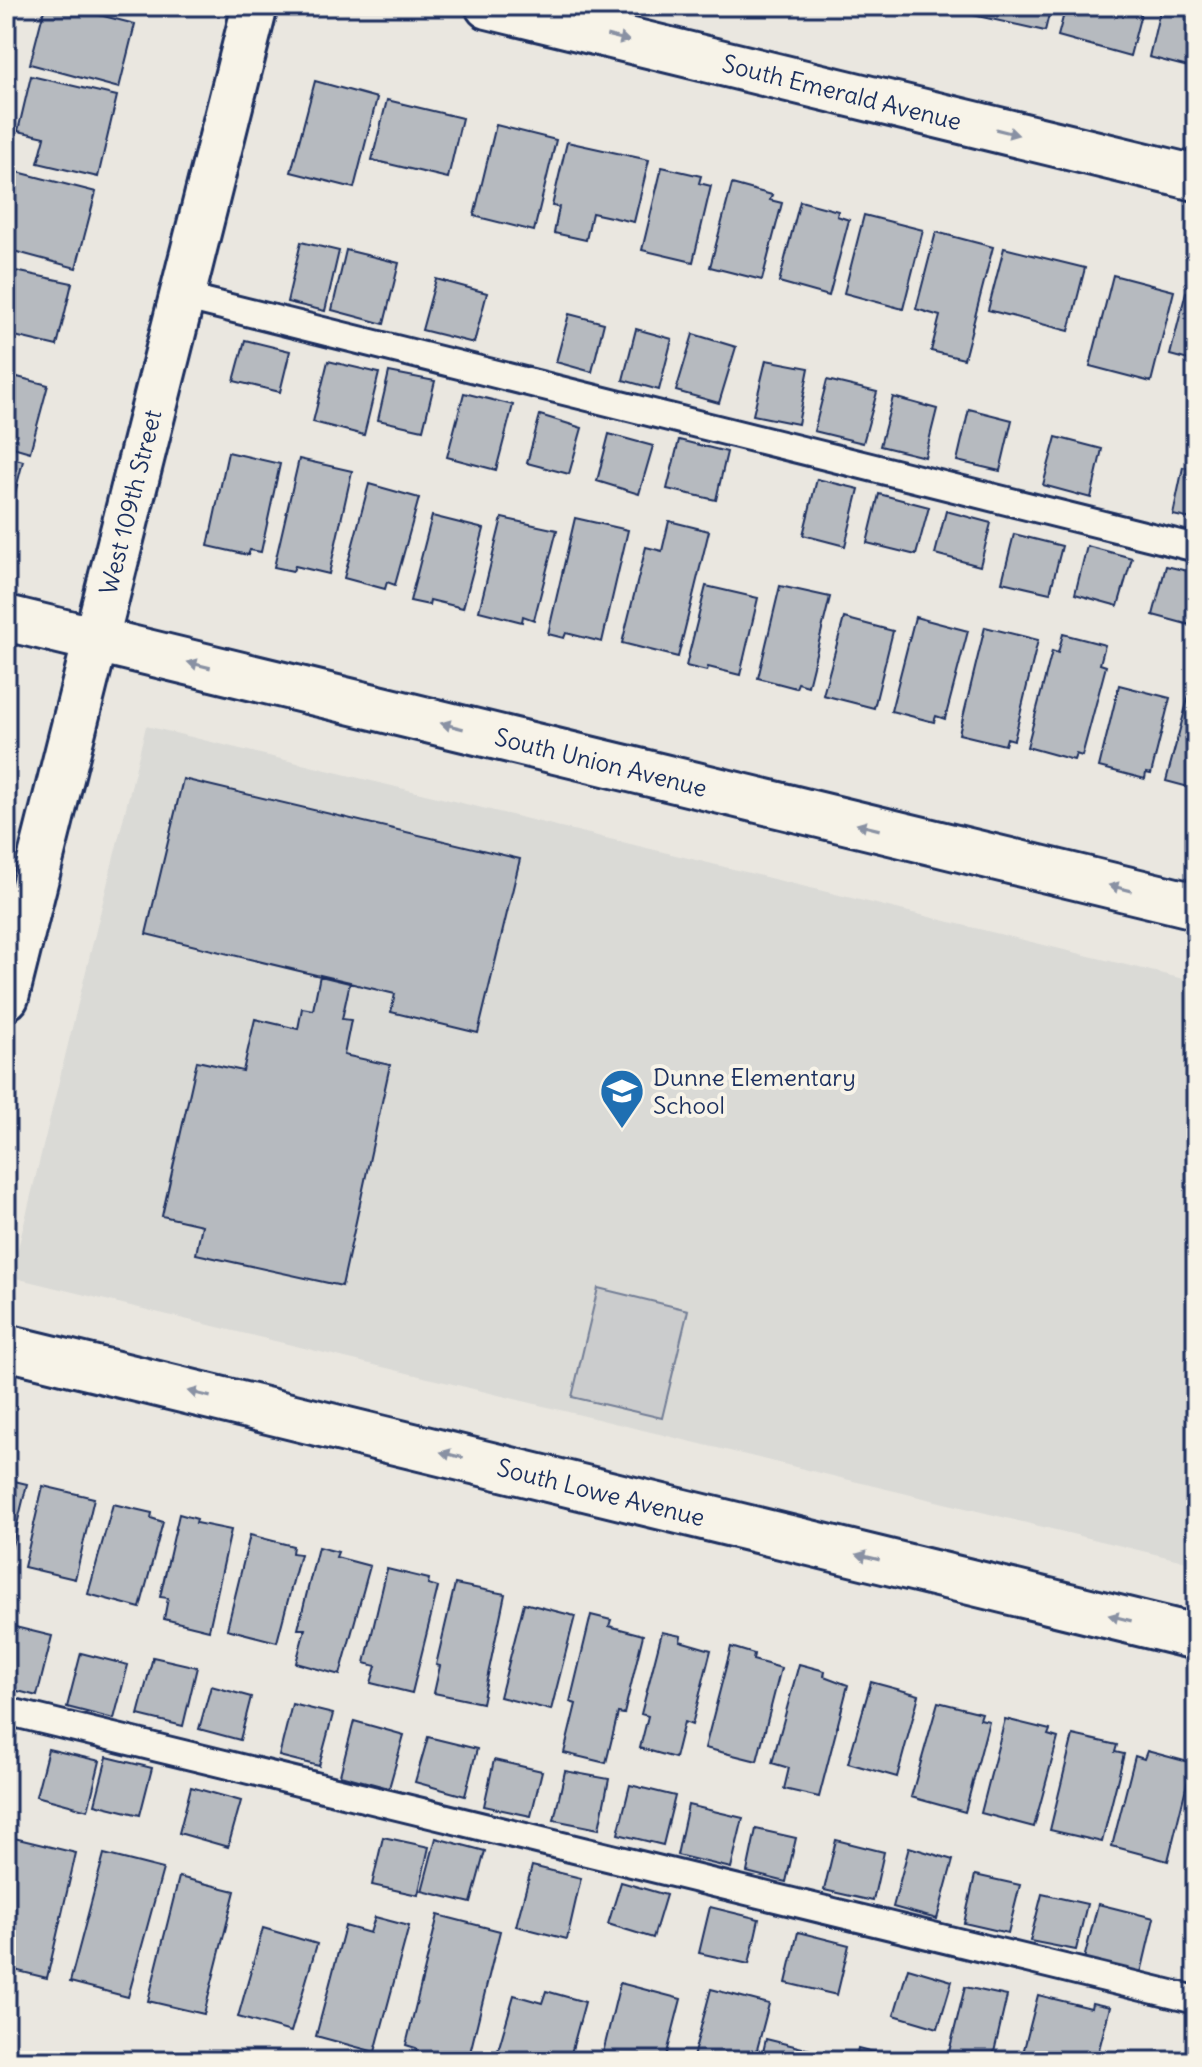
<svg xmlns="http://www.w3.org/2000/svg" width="1202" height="2067" font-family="Delius,sans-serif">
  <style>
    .built { fill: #dadad6 }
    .green { fill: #cbcccd; stroke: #737e96; stroke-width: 2 }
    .building { fill: #b6babf; stroke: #1b2f5e; stroke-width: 2 }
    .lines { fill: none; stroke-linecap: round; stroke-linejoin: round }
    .service-casing { stroke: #1b2f5e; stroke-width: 32 }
    .minor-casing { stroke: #1b2f5e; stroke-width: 50 }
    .service { stroke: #f7f3e8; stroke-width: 26 }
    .minor { stroke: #f7f3e8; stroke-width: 44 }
    .oneway { fill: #8991a3 }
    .labels { text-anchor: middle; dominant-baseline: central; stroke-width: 8; stroke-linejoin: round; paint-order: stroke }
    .street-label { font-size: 24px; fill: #1b2f5e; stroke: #f7f3e8 }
    .poi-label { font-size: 24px; fill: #1b2f5e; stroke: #f7f3e8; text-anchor: start }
  </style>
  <rect width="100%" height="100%" fill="#eae7e0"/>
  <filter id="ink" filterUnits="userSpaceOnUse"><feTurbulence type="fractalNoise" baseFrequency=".0125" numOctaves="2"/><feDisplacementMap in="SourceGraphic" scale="16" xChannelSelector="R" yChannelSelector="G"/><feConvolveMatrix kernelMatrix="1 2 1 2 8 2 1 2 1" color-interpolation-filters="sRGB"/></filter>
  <g filter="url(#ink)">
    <!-- built -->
    <path class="built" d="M146,726L1196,982V1564L11,1277Z"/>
    <!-- green -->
    <path class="green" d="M598,1288L688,1310L662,1418L572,1397Z"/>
    <!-- building -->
    <path class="building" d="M45,6H64L135,24L119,88L30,64Z
      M966,6H1051L1045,31L964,13Z
      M1066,6H1143L1130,56L1058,36Z
      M1161,6H1196V69L1149,57Z
      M31,76L117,96L98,177L38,163L45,137L18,131Z
      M315,81L377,98L354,188L291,172Z
      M387,100L462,118L448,178L372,160Z
      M496,125L556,140L534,231L474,216Z
      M567,142L649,160L634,222L592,213L586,240L554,233L559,207L552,206Z
      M662,167L701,176L699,183L711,186L693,262L642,250Z
      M6,169L96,192L76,268L6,249Z
      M732,184L772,195L770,200L782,203L762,280L710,267Z
      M800,201L838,211L837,216L849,220L829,296L779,282Z
      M864,215L923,230L903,309L844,293Z
      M936,232L993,247L964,359L931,351L940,316L916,309Z
      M301,242L339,251L325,311L287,302Z
      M1004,248L1085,268L1069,331L988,310Z
      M346,250L399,263L384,324L332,310Z
      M6,269L72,283L57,346L6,334Z
      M1113,275L1174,291L1151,382L1090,366Z
      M436,279L487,293L474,343L422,330Z
      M1186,292L1196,295V362L1170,355Z
      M569,314L604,323L592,372L556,362Z
      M636,329L672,339L659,390L623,380Z
      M693,334L736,347L719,403L676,391Z
      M245,340L290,351L280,392L234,381Z
      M766,360L809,368L798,424L753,415Z
      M328,361L379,373L364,435L313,422Z
      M389,372L435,381L423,430L378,420Z
      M6,374L48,385L30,452L6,445Z
      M827,380L877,392L863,443L814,431Z
      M464,393L513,405L496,470L447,457Z
      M893,397L937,409L925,457L880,446Z
      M969,409L1012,420L1000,471L957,461Z
      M540,415L582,428L569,474L527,463Z
      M609,434L653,446L639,494L597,481Z
      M1056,437L1102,449L1091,498L1043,485Z
      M679,440L727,452L716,500L667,489Z
      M228,452L280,464L261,552L250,550L248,555L208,546Z
      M6,456L23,461L7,525H6Z
      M299,459L352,471L329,574L295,566L293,571L274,567Z
      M1183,467L1196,470V520L1173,515Z
      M817,479L859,489L845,546L803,535Z
      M369,484L419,498L395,585L387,582L385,589L344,578Z
      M879,494L929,507L916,555L867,543Z
      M946,511L991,523L980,566L935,554Z
      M432,516L484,529L463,608L430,600L429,605L410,601Z
      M502,518L557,530L534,620L523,616L522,622L479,611Z
      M575,518L628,530L602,642L566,633L564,638L548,634Z
      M669,521L709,531L678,657L622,643L646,547L662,551Z
      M1014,534L1062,546L1050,593L1002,582Z
      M1087,546L1132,558L1118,606L1075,594Z
      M1166,566L1196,573V604L1190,625L1153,615Z
      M706,586L758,598L740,675L708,667L707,671L686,666Z
      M780,586L830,597L808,686L798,683L796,688L758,678Z
      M915,617L968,631L945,719L936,716L934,722L891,711Z
      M844,618L893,631L874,708L823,695Z
      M985,627L1038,640L1014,740L1007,738L1005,745L959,734Z
      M1063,634L1105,645L1100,664L1106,666L1082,756L1076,754L1074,760L1027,747L1052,651L1058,653Z
      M1196,669V789L1166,781Z
      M1119,685L1170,698L1151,774L1146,773L1145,779L1099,767Z
      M183,779L520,859L478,1033L391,1012L395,994L146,934Z
      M320,975L350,982L342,1019L351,1020L344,1055L390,1065L342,1286L196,1254L202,1225L162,1216L197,1061L243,1071L255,1019L298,1029L302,1008L313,1010Z
      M6,1479L27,1484L6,1570Z
      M43,1486L94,1498L75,1579L24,1567Z
      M113,1504L152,1513L151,1518L163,1522L140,1608L88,1594Z
      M179,1514L197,1519L196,1523L231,1530L209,1630L164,1619L168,1598L160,1597Z
      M250,1535L293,1546L292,1553L300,1554L277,1642L227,1629Z
      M318,1547L338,1552L336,1557L370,1566L340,1675L296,1663L305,1629H298Z
      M387,1569L429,1579L428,1584L438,1587L412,1693L371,1683L376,1666L365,1663Z
      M455,1584L505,1594L482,1703L434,1693L440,1666L436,1665Z
      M524,1603L575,1616L551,1710L500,1697Z
      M591,1615L611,1620L609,1626L643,1635L624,1714L618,1713L606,1763L564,1753L576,1704L570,1702Z
      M7,1625L52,1636L37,1696L6,1688Z
      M662,1632L681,1636L680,1641L711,1650L692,1725L684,1722L675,1758L640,1748L648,1716L641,1714Z
      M731,1647L754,1654L753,1660L781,1668L757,1761L705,1748Z
      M81,1653L128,1665L114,1719L67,1707Z
      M153,1657L197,1667L183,1726L138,1715Z
      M799,1664L825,1671L824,1676L848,1685L819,1797L784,1789L789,1768L772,1763Z
      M871,1682L919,1695L897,1777L848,1763Z
      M211,1686L251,1697L240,1740L199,1729Z
      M938,1702L982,1713L980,1719L989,1721L965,1812L911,1797Z
      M292,1704L333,1714L319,1766L279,1756Z
      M1005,1719L1050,1730L1048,1735L1058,1738L1034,1827L981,1813Z
      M354,1721L404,1735L389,1788L340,1775Z
      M1073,1735L1117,1745L1115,1752L1124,1754L1102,1842L1050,1830Z
      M428,1737L477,1749L465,1796L415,1782Z
      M48,1749L100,1761L88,1810L36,1796Z
      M1147,1751L1192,1763L1168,1861L1112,1846L1135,1756L1144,1759Z
      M107,1757L152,1768L140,1815L95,1804Z
      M494,1760L542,1771L531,1816L484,1806Z
      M565,1771L609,1779L599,1829L554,1820Z
      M630,1785L675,1796L663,1845L618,1834Z
      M191,1787L241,1801L228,1847L179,1833Z
      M688,1805L743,1818L731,1868L677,1855Z
      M756,1829L796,1838L786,1882L747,1872Z
      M383,1837L429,1847L418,1895L372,1885Z
      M14,1838L76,1853L47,1978L6,1968V1869Z
      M436,1838L485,1851L471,1903L422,1891Z
      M836,1840L884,1852L873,1901L824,1890Z
      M909,1847L953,1860L937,1919L893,1907Z
      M104,1854L163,1869L128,1997L70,1982Z
      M532,1866L581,1878L567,1939L516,1926Z
      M975,1875L1020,1885L1008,1933L964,1923Z
      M179,1877L235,1891L204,2014L148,2001Z
      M621,1882L666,1895L653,1938L608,1924Z
      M1042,1894L1087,1904L1076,1950L1030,1941Z
      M1098,1904L1154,1918L1141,1973L1084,1959Z
      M710,1907L759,1919L749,1964L699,1953Z
      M438,1915L500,1931L468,2061H418L416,2048L406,2045Z
      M375,1917L409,1926L375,2052L316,2036L345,1926L370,1933Z
      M263,1928L317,1944L291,2032L238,2017Z
      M798,1932L849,1945L837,1995L786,1983Z
      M908,1968L952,1981L938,2028L894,2015Z
      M620,1983L681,1999L665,2061H601Z
      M965,1987L1007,1996L992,2061L948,2056Z
      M711,1989L769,2004L754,2061H692Z
      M546,1991L585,2002L569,2061H495L514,1995L542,2003Z
      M1038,1995L1091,2008L1092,2003L1110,2007L1096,2061H1021Z
      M766,2039L831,2055L830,2061H761Z
      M858,2048L908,2061H855Z"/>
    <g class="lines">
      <!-- service casing -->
      <g class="service-casing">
        <path id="service" d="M182,296L1196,548
          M6,1711L1196,2000"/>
      </g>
      <!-- minor casing -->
      <g class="minor-casing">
        <path id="minor" d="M488,6L1196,178
          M6,618L1196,906
          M6,997L255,6
          M6,1347L1196,1637"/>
      </g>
      <!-- service -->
      <use href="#service" class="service"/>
      <!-- minor -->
      <use href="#minor" class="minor"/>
    </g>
    <!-- one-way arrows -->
    <defs><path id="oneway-solid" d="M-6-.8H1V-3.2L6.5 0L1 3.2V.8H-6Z" transform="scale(2)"/></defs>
    <g class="oneway">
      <use href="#oneway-solid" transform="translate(618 38) rotate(14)"/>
      <use href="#oneway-solid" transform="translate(1007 132) rotate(14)"/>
      <use href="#oneway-solid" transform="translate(199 665) rotate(-166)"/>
      <use href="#oneway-solid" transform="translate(452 726) rotate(-166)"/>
      <use href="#oneway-solid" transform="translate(868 827) rotate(-166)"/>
      <use href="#oneway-solid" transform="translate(1120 888) rotate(-166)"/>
      <use href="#oneway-solid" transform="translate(199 1394) rotate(-166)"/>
      <use href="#oneway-solid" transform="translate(452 1455) rotate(-166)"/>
      <use href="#oneway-solid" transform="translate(868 1557) rotate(-166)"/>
      <use href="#oneway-solid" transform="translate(1120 1618) rotate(-166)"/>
    </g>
  </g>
  <!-- icons -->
  <defs>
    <g id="school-pin" transform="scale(2.3)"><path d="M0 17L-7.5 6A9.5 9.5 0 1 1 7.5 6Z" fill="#1f6fb2" stroke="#f7f3e8"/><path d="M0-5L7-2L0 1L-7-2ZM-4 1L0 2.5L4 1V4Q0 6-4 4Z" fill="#fff"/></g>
  </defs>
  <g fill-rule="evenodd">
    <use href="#school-pin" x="622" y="1091"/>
  </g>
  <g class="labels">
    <!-- street labels -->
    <g class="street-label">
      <text transform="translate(842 92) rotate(14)">South Emerald Avenue</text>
      <text transform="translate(130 502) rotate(-76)">West 109th Street</text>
      <text transform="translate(601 762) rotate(14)">South Union Avenue</text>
      <text transform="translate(601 1492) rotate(14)">South Lowe Avenue</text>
    </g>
    <!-- poi labels -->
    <g class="poi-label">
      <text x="653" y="1077">Dunne Elementary<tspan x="653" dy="28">School</tspan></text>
    </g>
  </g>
  <!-- margin -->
  <rect width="1202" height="2067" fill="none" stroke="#f7f3e8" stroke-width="32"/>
  <rect x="16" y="16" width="1170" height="2035" fill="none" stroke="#1b2f5e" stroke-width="3" filter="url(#ink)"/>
</svg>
